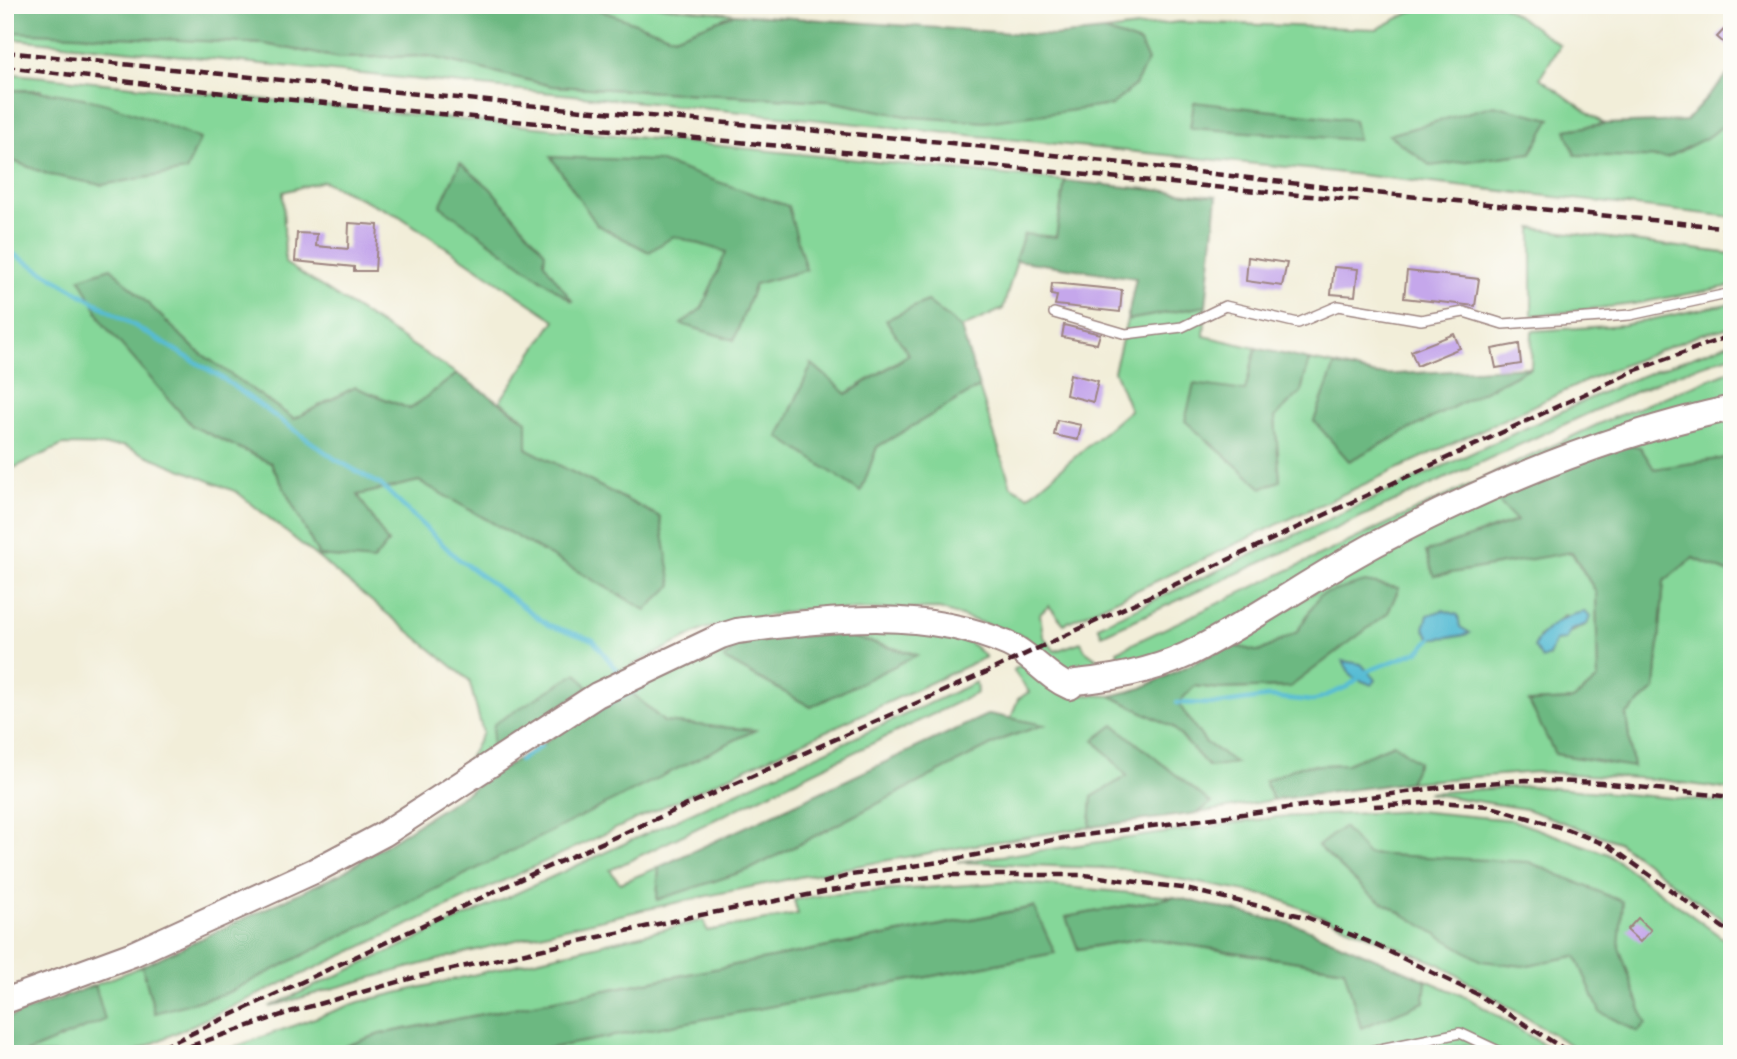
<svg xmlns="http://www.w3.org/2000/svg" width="1737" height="1059" font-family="'Shantell Sans',sans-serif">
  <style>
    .green { fill: #85d799; stroke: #687b62; stroke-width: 2; fill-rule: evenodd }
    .forest { fill: #6cb881; stroke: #5b6c56; stroke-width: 2 }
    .water { fill: #56bcd4; stroke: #506e80; stroke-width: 2 }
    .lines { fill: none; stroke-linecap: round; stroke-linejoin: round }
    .stream { stroke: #56bcd4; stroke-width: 4.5 }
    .building { fill: #c5a7eb }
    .lane-casing { stroke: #9e8682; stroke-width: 12 }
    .secondary-casing { stroke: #9e8682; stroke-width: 28 }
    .lane { stroke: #fff; stroke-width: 9 }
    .secondary { stroke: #fff; stroke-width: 24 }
    .rail { stroke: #4a1f2b; stroke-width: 4.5; stroke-dasharray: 10 5; stroke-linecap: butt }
  </style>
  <rect width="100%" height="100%" fill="#fdfcf7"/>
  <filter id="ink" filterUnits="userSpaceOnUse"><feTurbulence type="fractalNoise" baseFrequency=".0143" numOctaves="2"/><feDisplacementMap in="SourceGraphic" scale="14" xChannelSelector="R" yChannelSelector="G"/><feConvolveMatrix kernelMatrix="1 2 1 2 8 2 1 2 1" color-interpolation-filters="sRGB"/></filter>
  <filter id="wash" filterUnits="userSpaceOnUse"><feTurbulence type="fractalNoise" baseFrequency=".00686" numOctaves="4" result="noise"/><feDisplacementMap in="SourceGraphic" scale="28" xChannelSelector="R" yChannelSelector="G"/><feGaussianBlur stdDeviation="1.57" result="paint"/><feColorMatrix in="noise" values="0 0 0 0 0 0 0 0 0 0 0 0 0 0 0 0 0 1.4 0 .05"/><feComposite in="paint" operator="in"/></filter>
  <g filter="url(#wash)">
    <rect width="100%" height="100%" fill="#f2eed9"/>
    <!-- green -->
    <path class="green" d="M585,5H648L735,14L674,37Z
      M1425,5H1502L1560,45L1540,78L1604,124L1566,130L1710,136L1732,118V217L1316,170L5,38V30L264,44L340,58L428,56L552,86L829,101L911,117L1042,114L1112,105L1140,43L1105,31L1179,22L1377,29Z
      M5,73L1065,181L1056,238L1024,235L1003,309L961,328L927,301L887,320L909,354L846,394L811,365L860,491L877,447L979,387L1011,486L1029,496L1130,410L1114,371L1127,320L1206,306L1204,336L1256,348L1245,392L1280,481L1275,417L1301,392L1309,360L1335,365L1314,421L1531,368L1532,331L1624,325L1732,303V327L1701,334L1599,375L1064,624L1049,606L1040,614L1043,636L1055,651L1081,642L1085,650L1103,663L1119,658L1117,651L1605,421L1732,370V400L1673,411L1209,635L1132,667L1074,673L1023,636L939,609L795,610L704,629L588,688L576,674L491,753L460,774L483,733L469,680L237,492L124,446L63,445L5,472V158L50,175L41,90H5ZM323,181L399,216L555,320L500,401L527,421V449L660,517L646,610L419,481L357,495L388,543L319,556L271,463L192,426L110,268L196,350L294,419L355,387L410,409L457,374L285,263L283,192ZM674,236L806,270L755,284L734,340L702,308L727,252Z
      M1532,228L1732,254V286L1633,304L1532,316Z
      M1732,342V355L1668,377L1102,635L1098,626L1623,383Z
      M1732,417V457L1654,469L1640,447L1621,446Z
      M1493,496L1518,520L1426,552L1434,575L1571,552L1596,592L1598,679L1573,700L1530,702L1633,767L1626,715L1655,689L1664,581L1693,558L1732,574V790L1655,779L1537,772L1409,782L1418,762L1394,744L1347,764L1300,766L1265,782L1273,800L1198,813L1211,803L1127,776L1092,797L1090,827C813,868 537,928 269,1007L976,682L977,693L610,870L620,883L659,867L657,899L1005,738L1042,725L1011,718L1018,699L1029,692L1013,670L1023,664L1070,694L1111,696L1173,727L1209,767L1235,763L1205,742L1177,703L1195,686L1219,689L1290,687L1320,595L1297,632L1259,652L1231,645L1398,539ZM1564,615L1587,624L1555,641L1549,656L1539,636L1550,630Z
      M908,630L969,642L986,657L130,1054H23L104,1020L95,985L142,966L155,1013L754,731L664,722L632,693L681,665L744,639L725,658L916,654L840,634Z
      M1529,786L1732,803V927L1618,842L1526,809L1427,793Z
      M1416,811L1512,820L1608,854L1732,945V1054H1585L1439,964L1274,897L1124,869L958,862L1278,817Z
      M1012,882L1174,897L1066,917L1078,949L1142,938L1344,969L1423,1002L1426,980L1468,998L1559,1054H1484L1465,1045L1414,1054H518L1054,953L1033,907L380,1034L324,1054H215L359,1002L704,920L707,931L798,914L794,900L822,895Z"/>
    <!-- forest -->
    <path class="forest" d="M5,5H585L674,37L735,14L1054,36L1105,31L1140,43L1148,61L1135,85L1112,105L985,122L911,117L829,101L552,86L428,56L340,58L264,44L10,32L5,30Z
      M1732,70V118L1710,136L1667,158L1575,155L1566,130L1604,124L1686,121Z
      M5,90C79,89 133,111 200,139L186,171L102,185L50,175L5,158Z
      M1194,102L1354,120L1358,140L1190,128Z
      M1494,105L1551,119L1531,153L1431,166L1389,135Z
      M551,157L658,161L788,206L806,270L755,284L734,340L681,324L702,308L726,252L674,236L649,252L597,225Z
      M460,163L490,188L545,252L544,263L573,302L440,206Z
      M1065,181L1217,196L1206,306L1127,320L1136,278L1015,260L1024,234L1056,237Z
      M111,268L196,350L294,419L355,387L410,409L457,374L527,421V449L660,517L672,585L646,610L419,481L358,495L388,543L373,561L319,556L271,463L192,426L104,325L80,278Z
      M927,301L961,328L979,387L877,447L861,492L779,437L812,364L847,394L909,355L886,320Z
      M1256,348L1309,360L1301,392L1275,417L1280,481L1262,488L1185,421L1194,384L1245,391Z
      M1335,365L1377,375L1531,367L1349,461L1314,421Z
      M1621,446L1640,447L1654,469L1732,457V574L1693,558L1664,581L1655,689L1626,715L1633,767L1555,754L1529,702L1573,700L1598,679L1596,592L1572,552L1434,576L1426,552L1517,521L1493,496Z
      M1365,582L1399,588L1388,613L1290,687L1219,689L1195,686L1178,703L1205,742L1236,763L1209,767L1173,727L1111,696L1142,688L1231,645L1259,652L1297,632L1320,595Z
      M840,634L917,655L811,707L724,659L744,639Z
      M577,673L588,688L491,753L494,724Z
      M632,693L664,722L755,730L227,993L155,1013L142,966L340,874L582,718Z
      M989,714L1044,725L1005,738L751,869L657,900L659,867Z
      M1114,725L1211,803L1198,813L1090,827L1092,797L1127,776L1094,740Z
      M1394,744L1418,762L1409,782L1273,800L1265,781L1300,766L1347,764Z
      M1343,827L1367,854L1529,862L1623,902L1619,947L1646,1024L1638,1032L1600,1012L1576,956L1523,966L1482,961L1369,894L1318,846Z
      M1174,897L1300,926L1426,980L1424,1002L1361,1028L1344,969L1142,938L1078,949L1066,917Z
      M1034,907L1055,953L524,1053L324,1054L380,1034Z
      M95,985L105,1020L23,1054H5V1019Z"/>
    <!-- water -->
    <path class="water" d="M1443,610L1458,615L1460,627L1470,633C1457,639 1444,636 1431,639L1424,628L1428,615Z
      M1585,612L1590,617L1587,624L1571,630L1565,640L1555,641L1549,656L1542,659L1534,647C1543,627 1564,615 1585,612Z
      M1343,661L1361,664L1376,680L1372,685L1352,677Z"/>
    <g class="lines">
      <!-- stream -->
      <path class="stream" d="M5,249L219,376L335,459L381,485L456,557L548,625L593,640L619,673
        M1177,703L1218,704L1269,697L1313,701L1347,687L1368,671L1419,651L1431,639
        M589,714L647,684
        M519,761L541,746"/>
    </g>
    <g id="blocks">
      <!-- building -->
      <path class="building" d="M1732,21V50L1717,37Z
        M349,223L378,225L375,271H354V267L295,261L297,233L317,234L316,246L348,249Z
        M1248,257L1287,263L1282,286L1246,281Z
        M1334,267L1358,269L1355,296L1331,294Z
        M1407,271L1479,279L1475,306L1404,298Z
        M1052,283L1122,290L1120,312L1055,305L1057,296L1051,295Z
        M1064,325L1100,334L1097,344L1062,337Z
        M1454,334L1460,348L1417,366L1411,351Z
        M1519,344L1521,364L1496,368L1492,349Z
        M1070,374L1098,381L1093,402L1066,395Z
        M1057,420L1081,425L1078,440L1054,435Z
        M1638,918L1651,930L1640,942L1627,930Z"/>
    </g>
  </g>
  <g filter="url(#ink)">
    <use href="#blocks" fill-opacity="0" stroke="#9e8682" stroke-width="2"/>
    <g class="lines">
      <!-- lane casing -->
      <g class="lane-casing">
        <path id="lane" d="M1054,313L1126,334L1182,327L1225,306L1298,323L1338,306L1421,320L1464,312L1503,324L1630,315L1732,293
          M1355,1054L1460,1033L1505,1054"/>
      </g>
      <!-- secondary casing -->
      <g class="secondary-casing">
        <path id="secondary" d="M5,1001L133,954L314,871L384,834L597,695L721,636L737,631C827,620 922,606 1008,644C1031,654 1046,677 1070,687L1076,682C1116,678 1162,669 1198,649C1262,615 1321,572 1385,539C1495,482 1611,434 1732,408"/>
      </g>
      <!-- lane -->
      <use href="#lane" class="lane"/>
      <!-- secondary -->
      <use href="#secondary" class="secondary"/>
      <!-- rail -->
      <path class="rail" d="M5,52L526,105L942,142L1376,193L1732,228
        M5,67L240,95L1363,201
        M1374,806L1441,802L1488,806L1569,830L1609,846L1732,934
        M823,883L851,875L940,862L1063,838L1459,785L1526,780L1601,783L1732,797
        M176,1051L290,1012L420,976L695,916L829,891L945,875H1084L1182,888L1306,917L1367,941L1477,994L1572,1054
        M148,1054L534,873L989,671L1636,370L1732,335"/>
    </g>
  </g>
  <!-- margin -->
  <rect width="1737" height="1059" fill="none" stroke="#fdfcf7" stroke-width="28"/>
</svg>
